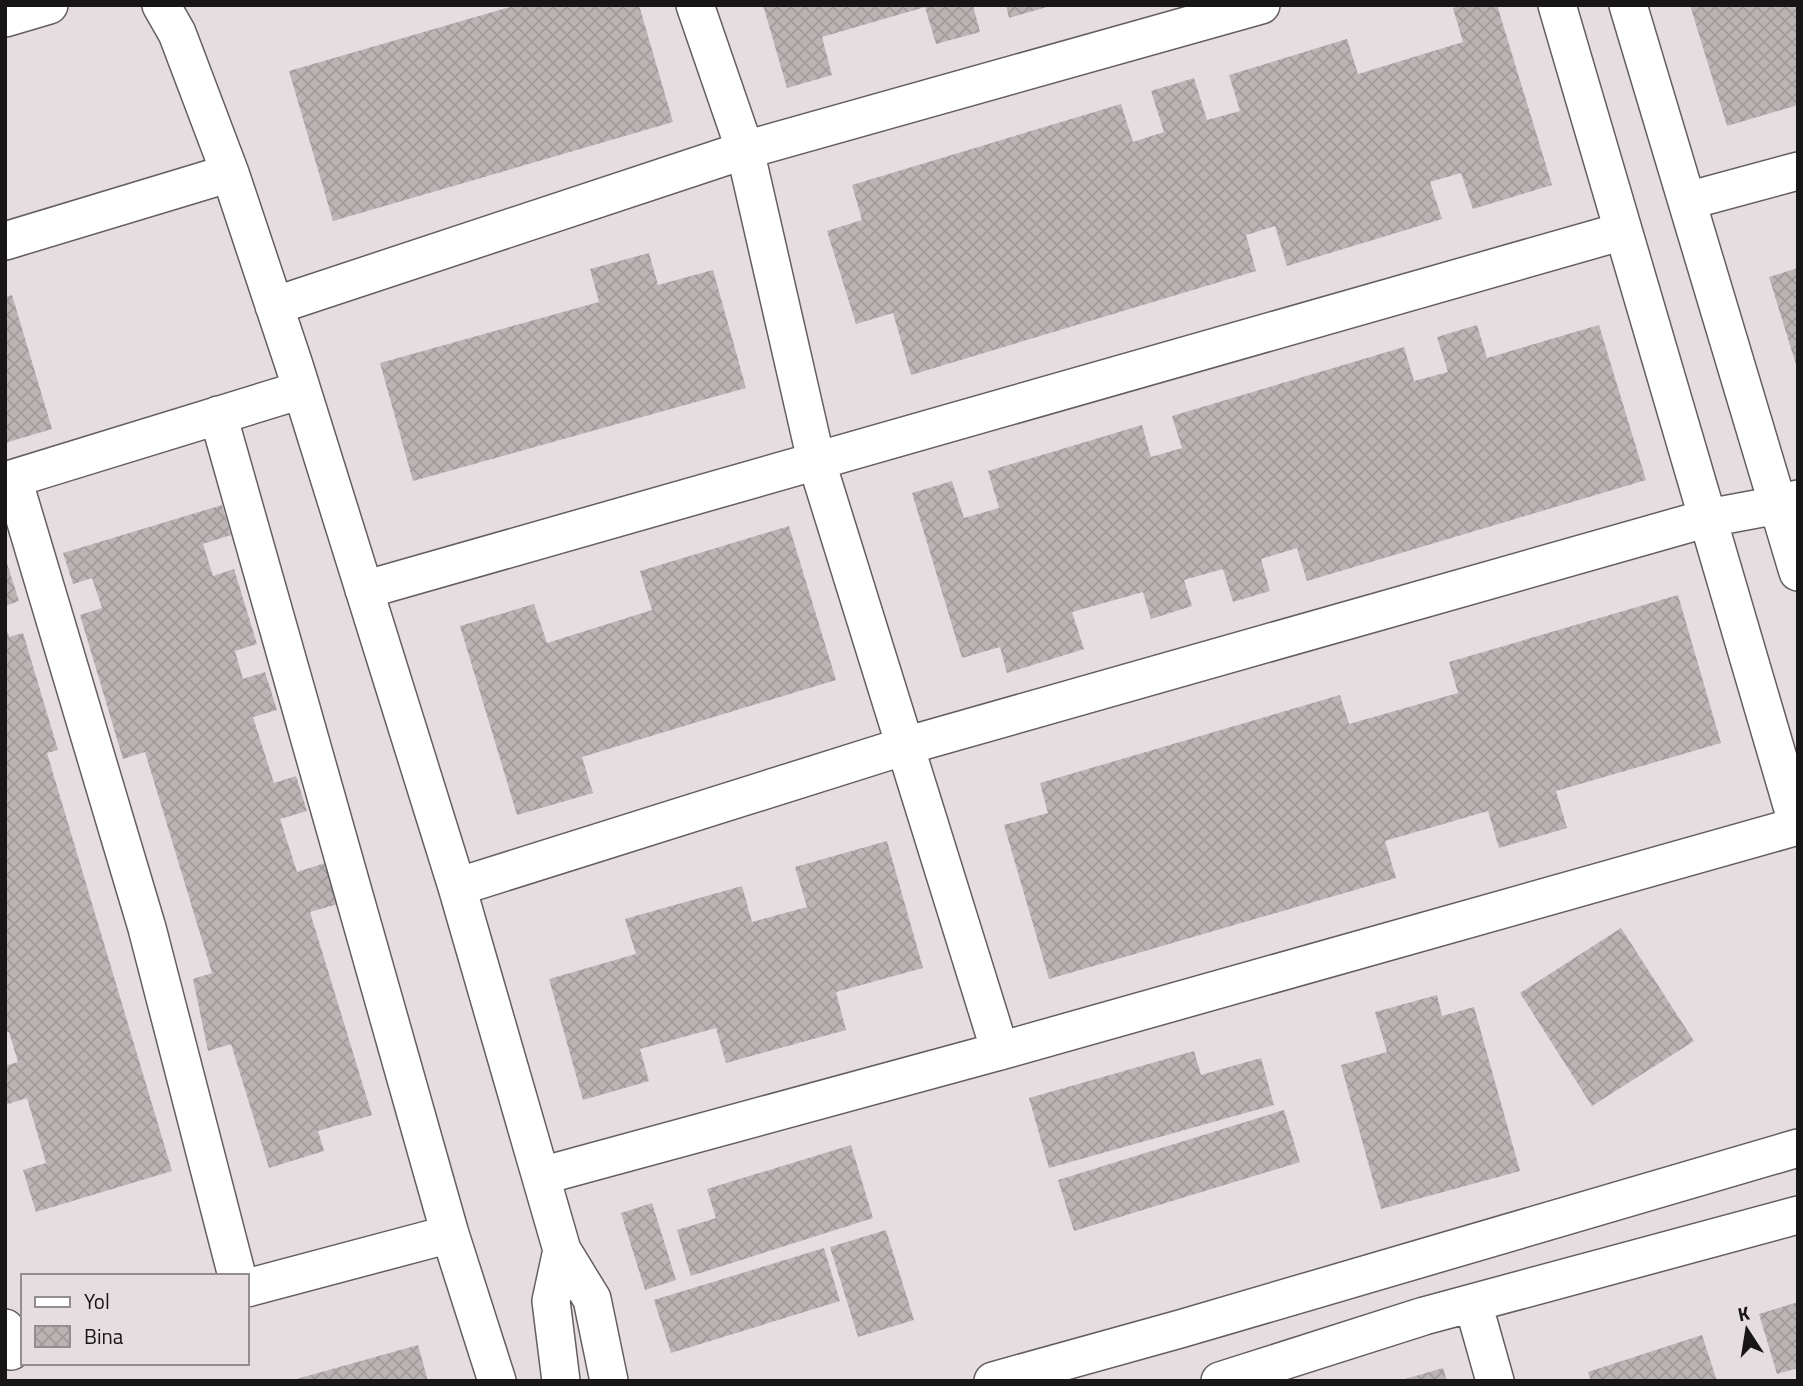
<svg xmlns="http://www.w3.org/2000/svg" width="1803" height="1386" font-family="'Titillium Web',sans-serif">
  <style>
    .building { fill: url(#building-cross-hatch) }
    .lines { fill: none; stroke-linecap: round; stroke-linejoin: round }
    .minor-casing { stroke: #655e60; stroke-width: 40 }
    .minor { stroke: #fff; stroke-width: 37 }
  </style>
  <defs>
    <pattern id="building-cross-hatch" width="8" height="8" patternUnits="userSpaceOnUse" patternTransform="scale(1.75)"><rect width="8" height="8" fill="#bbb4b5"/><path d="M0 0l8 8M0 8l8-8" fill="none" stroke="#a09a9b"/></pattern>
  </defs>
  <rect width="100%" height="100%" fill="#e5dddf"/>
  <!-- building -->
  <path class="building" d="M517,5H639L673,122L333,221L289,71Z
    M763,5H973L980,32L936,44L925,7L822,37L832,75L787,88Z
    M1006,5H1050V6L1009,18Z
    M1462,5H1497L1552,185L1473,209L1461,173L1430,182L1442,219L1287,266L1275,226L1246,235L1256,271L911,375L893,313L856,324L827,231L862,220L852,185L1121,104L1133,142L1164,132L1151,91L1194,78L1207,120L1240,111L1229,75L1347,39L1358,74L1463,42L1453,8Z
    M1690,5H1798V105L1727,126Z
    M649,253L658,285L713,270L746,388L413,481L380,363L599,302L590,269Z
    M1798,268V368H1797L1769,277Z
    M12,295L52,429L5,443V297Z
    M1477,325L1487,358L1599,325L1646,480L1307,581L1297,548L1261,559L1270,591L1233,602L1223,569L1184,580L1192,606L1151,619L1143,592L1072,612L1084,649L1007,673L1000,647L962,658L912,493L952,481L964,518L999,508L988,471L1142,425L1151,457L1182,448L1172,416L1404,347L1414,381L1448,372L1437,337Z
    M222,505L231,535L203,544L213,576L234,569L257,644L235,651L243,679L265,672L277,710L253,717L274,783L296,776L307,811L280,819L297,872L325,863L338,904L310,912L372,1115L318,1131L324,1151L269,1168L231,1044L208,1051L193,979L212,973L145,752L123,759L80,615L102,608L92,578L73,584L63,553Z
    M789,526L836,680L582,757L593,793L517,815L460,626L534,604L547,643L652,610L640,571Z
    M5,557L19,601L5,606Z
    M1678,595L1721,743L1556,791L1567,828L1499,848L1488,811L1385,841L1396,878L1049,979L1004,825L1048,813L1040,783L1340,695L1349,724L1458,693L1449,662Z
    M6,627L9,637L23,633L58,750L47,753L172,1171L36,1212L23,1170L46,1163L27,1098L5,1105V1066L18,1062L9,1032L5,1033Z
    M887,841L923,968L836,992L846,1030L726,1063L716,1028L640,1049L649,1081L583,1100L549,979L636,954L625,919L742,886L752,922L807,907L795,867Z
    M1621,928L1694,1041L1592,1106L1520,993Z
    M1437,995L1442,1016L1474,1007L1520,1171L1381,1209L1341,1065L1387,1052L1375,1012Z
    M1194,1051L1201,1075L1261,1058L1274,1105L1049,1168L1029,1098Z
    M1284,1110L1300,1162L1074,1231L1058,1180Z
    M851,1145L873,1218L691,1276L677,1230L716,1218L707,1189Z
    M652,1203L676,1280L645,1290L621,1213Z
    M886,1230L914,1320L858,1337L830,1247Z
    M824,1248L840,1301L671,1353L654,1300Z
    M1798,1302V1368L1777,1374L1759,1314Z
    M1702,1335L1717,1381H1591L1588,1372Z
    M418,1345L428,1381H293V1380Z
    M1443,1368L1447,1381H1402V1380Z"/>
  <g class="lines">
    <!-- minor casing -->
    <g class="minor-casing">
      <path id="minor" d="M161,5L177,33L230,173L294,365L457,887L562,1250
        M695,5L745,150L816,460L1000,1051
        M1628,5L1798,572
        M5,18L49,5
        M1687,201L1798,171
        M5,241L230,173
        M274,306L745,150L1261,5
        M218,415L450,1234L497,1381
        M13,479L147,928L237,1276
        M5,481L301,390
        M364,590L1623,231
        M457,887L905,746L1708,518L1778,505L1798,499
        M541,1176L1000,1051L1798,826L1557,5
        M247,1288L450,1234
        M1473,1303L1495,1381
        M5,1328L11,1351
        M561,1381L551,1301L562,1250L592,1299L609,1381
        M993,1381L1180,1329L1798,1148
        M1220,1381L1424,1316L1798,1215"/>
    </g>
    <!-- minor -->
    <use href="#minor" class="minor"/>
  </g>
  <!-- border -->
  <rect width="1803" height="1386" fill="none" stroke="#171515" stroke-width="14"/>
  <!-- legend -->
  <rect x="21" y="1274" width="228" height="91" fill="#e5dddf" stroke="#938d8e" stroke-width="2"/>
  <rect x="35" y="1297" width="35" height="10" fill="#ffffff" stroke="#938d8e" stroke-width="2"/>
  <text x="84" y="1309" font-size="21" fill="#171515">Yol</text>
  <rect x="35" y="1326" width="35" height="21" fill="url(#building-cross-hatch)" stroke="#938d8e" stroke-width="2"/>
  <text x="84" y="1344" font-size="21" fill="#171515">Bina</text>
  <!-- north arrow -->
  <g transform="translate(1747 1330) rotate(348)" stroke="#e5dddf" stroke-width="5" paint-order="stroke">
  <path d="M0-5L12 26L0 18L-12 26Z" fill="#171515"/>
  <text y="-10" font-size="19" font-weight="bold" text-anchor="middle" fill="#171515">K</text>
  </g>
</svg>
